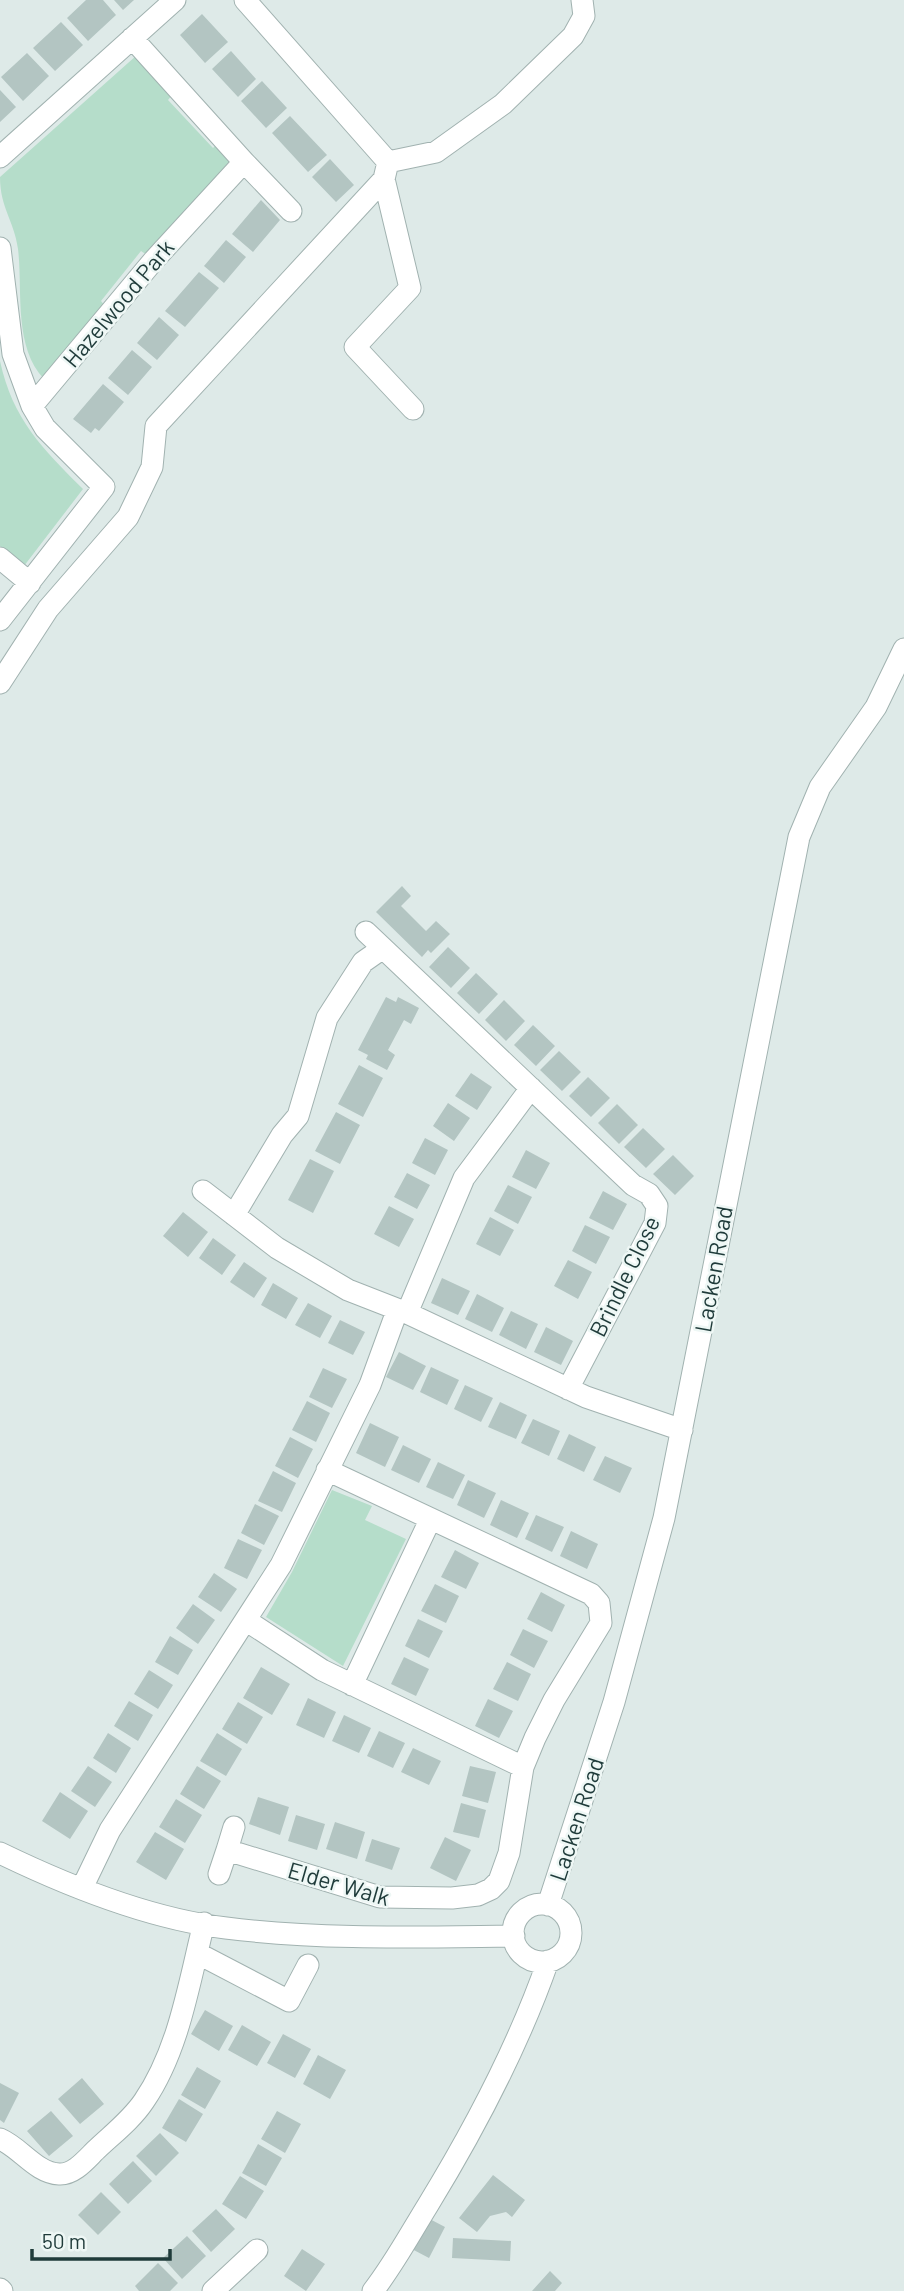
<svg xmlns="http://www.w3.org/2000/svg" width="904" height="2291" font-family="Barlow,sans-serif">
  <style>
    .green { fill: #b5ddca }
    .building { fill: #b3c5c2 }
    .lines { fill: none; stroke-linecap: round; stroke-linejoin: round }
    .minor-casing { stroke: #a1b2b0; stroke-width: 23 }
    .minor { stroke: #fff; stroke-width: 21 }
    .labels { text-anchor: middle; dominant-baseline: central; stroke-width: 5; stroke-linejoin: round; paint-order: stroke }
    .street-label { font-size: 23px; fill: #1f3b3a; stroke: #eef7f5 }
  </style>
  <rect width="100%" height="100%" fill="#deeae8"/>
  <!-- green -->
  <path class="green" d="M137,55L173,94L168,100L213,148L217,144L229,156V162L147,255L141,251L101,301L105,306L44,379C13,346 23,290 18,249C14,220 0,208 0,177Z
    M0,361C13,420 42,448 83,489L24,566L0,546Z
    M332,1490L372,1506L365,1520L406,1539L343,1666L266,1617L292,1572Z"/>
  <!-- building -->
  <path class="building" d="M86,0H103L116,15L88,41L67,18Z
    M114,0H134L123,10Z
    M202,14L228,42L205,63L180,35Z
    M61,22L83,45L55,71L33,48Z
    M231,51L256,79L238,97L212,69Z
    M27,53L49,76L23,101L1,77Z
    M262,81L287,108L266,128L241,101Z
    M0,90L16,107L0,122Z
    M290,116L327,155L308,172L272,133Z
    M330,159L354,185L336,202L312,177Z
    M261,200L280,220L253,252L232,234Z
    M226,240L246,257L224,283L204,266Z
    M199,272L219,288L185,327L165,311Z
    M159,317L179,335L157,360L137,343Z
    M132,350L152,367L128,395L108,378Z
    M103,384L124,402L99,431L95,428L91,433L73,419Z
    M402,886L411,896L401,906L426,931L436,921L450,934L431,953L428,950L422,957L376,912Z
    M448,947L470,968L451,988L429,967Z
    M476,973L498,994L479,1014L457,993Z
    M386,997L396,1002L398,997L419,1008L411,1024L404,1020L388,1050L395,1055L387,1070L366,1059L368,1055L358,1050Z
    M504,1000L525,1021L506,1041L485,1020Z
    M533,1025L555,1046L536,1066L514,1045Z
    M559,1051L581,1072L562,1091L540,1070Z
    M359,1065L383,1078L363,1117L338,1104Z
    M471,1073L492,1087L477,1110L455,1096Z
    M588,1077L610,1098L591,1117L569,1096Z
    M448,1103L470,1118L454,1141L433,1126Z
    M617,1104L638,1125L619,1144L598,1123Z
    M336,1112L360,1125L340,1164L315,1151Z
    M643,1128L665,1149L646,1168L624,1147Z
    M425,1138L448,1150L435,1175L412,1163Z
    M526,1150L550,1163L536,1189L512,1177Z
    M673,1155L694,1176L675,1195L653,1174Z
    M310,1159L334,1171L313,1213L288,1200Z
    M407,1173L430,1185L417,1209L394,1197Z
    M508,1185L532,1197L518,1224L494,1211Z
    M603,1191L627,1204L613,1230L589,1218Z
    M389,1206L414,1219L399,1247L374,1234Z
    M183,1212L208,1232L188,1257L163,1236Z
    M490,1217L514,1230L500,1256L476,1244Z
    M585,1225L610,1237L596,1264L572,1251Z
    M213,1238L236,1255L222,1275L199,1258Z
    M568,1260L592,1272L578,1299L554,1286Z
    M244,1262L267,1278L254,1298L230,1282Z
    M442,1278L470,1291L458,1315L431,1303Z
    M273,1283L298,1298L286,1319L261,1305Z
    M477,1294L504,1308L492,1332L465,1319Z
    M308,1303L332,1316L320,1338L295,1325Z
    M511,1311L538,1324L526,1349L499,1335Z
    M340,1320L365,1332L353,1355L328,1343Z
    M546,1327L573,1341L561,1365L534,1352Z
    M399,1352L426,1366L413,1390L386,1377Z
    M431,1367L459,1380L447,1405L420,1392Z
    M323,1368L347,1379L332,1408L309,1397Z
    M465,1385L493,1398L481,1422L454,1409Z
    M307,1401L330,1413L316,1442L292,1430Z
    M500,1402L527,1415L516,1439L488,1427Z
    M533,1419L560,1431L549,1456L521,1443Z
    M370,1423L399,1437L385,1467L356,1453Z
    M569,1434L596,1447L584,1472L557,1459Z
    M290,1437L313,1449L298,1478L275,1466Z
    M403,1445L431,1459L419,1483L391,1470Z
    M605,1456L632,1468L620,1493L593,1480Z
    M438,1462L465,1475L453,1499L426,1487Z
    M273,1471L296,1483L282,1512L258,1501Z
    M468,1480L496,1493L484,1518L457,1505Z
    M501,1500L529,1513L517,1538L490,1525Z
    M255,1504L279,1516L264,1545L241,1533Z
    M536,1515L564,1527L552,1552L525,1539Z
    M571,1531L598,1544L587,1569L560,1556Z
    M238,1539L262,1550L247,1579L224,1568Z
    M455,1550L479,1563L466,1589L441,1577Z
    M214,1573L237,1589L221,1612L198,1597Z
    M435,1584L459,1596L446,1623L421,1611Z
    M541,1592L565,1605L552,1632L527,1619Z
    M193,1604L215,1620L198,1644L176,1628Z
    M418,1619L443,1631L429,1658L405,1646Z
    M523,1629L548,1641L534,1668L510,1655Z
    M170,1636L193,1650L178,1675L155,1662Z
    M404,1657L429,1669L416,1696L391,1684Z
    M507,1662L531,1674L518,1701L493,1689Z
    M261,1667L290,1684L272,1715L243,1698Z
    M149,1670L173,1685L158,1709L134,1694Z
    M308,1698L336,1712L324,1738L296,1725Z
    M488,1699L513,1711L499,1738L475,1726Z
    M129,1701L153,1715L138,1741L114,1726Z
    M238,1702L263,1717L247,1744L222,1729Z
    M344,1715L371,1728L359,1753L332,1741Z
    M379,1731L405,1743L393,1768L367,1756Z
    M108,1733L131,1748L116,1773L93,1758Z
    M217,1733L242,1749L226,1776L200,1761Z
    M413,1748L441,1761L429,1785L401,1772Z
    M88,1766L112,1782L95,1807L71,1791Z
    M197,1766L221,1781L204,1809L180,1794Z
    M470,1766L496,1772L488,1803L462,1796Z
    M60,1792L88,1811L70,1839L42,1821Z
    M258,1797L289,1807L280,1835L249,1824Z
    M176,1799L202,1815L185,1843L159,1827Z
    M461,1803L486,1810L479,1838L453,1832Z
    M296,1815L325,1824L317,1850L288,1841Z
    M335,1822L365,1832L357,1859L326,1849Z
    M155,1832L184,1849L166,1880L136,1862Z
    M445,1837L471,1850L456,1881L430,1868Z
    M372,1839L400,1848L392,1870L365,1861Z
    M205,2010L233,2026L219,2051L191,2034Z
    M242,2025L271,2042L257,2066L228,2050Z
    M283,2034L311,2049L295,2078L267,2063Z
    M318,2055L346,2070L330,2099L303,2084Z
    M197,2067L221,2081L205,2109L181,2095Z
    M82,2078L104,2104L80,2124L58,2099Z
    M0,2083L19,2093L4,2123L0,2120Z
    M179,2099L203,2114L186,2142L162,2128Z
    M51,2111L73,2136L49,2156L27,2131Z
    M277,2111L301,2124L285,2153L261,2139Z
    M160,2133L179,2153L156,2176L136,2156Z
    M258,2144L282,2158L266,2186L242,2173Z
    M133,2161L152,2181L128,2204L109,2184Z
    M493,2175L525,2200L512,2217L506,2212L490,2216L477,2232L459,2218Z
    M240,2176L264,2191L246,2219L222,2204Z
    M101,2192L121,2212L98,2235L78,2215Z
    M216,2209L235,2229L211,2252L192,2231Z
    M424,2216L445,2227L429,2258L408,2247Z
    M187,2236L206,2256L182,2279L163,2258Z
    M453,2238L511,2241L510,2261L452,2258Z
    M302,2249L325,2264L306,2291L284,2276Z
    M158,2263L178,2283L170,2291H139L135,2286Z
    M550,2271L562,2283L555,2291H532Z"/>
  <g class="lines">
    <!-- minor casing -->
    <g class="minor-casing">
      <path id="minor" d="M245,0L388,162
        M0,157L175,0
        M244,162L291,211
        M388,162L436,152L503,104L573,36L584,16L582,0
        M384,179L410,288L355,347L413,409
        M0,248L13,354L32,406L154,260L244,162L132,38
        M0,558L30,583
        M0,620L104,487L45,428L32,406
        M0,683L48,609L128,517L152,467L156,426L384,179L388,162
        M366,932L633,1185L649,1194L657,1206L655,1223L568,1389
        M203,1191L277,1248L348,1290L407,1313L586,1397L682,1430
        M234,1215L282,1135L298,1116L327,1018L363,962L383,948
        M407,1313L464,1178L531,1088
        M247,1621L322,1670L523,1767
        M352,1685L430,1520
        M227,1850L234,1827
        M0,1853C68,1886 152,1919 226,1928C321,1940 418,1937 514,1936
        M219,1874L227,1850L380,1897L452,1898L478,1895L491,1889L499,1881L509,1853L523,1767L535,1738L554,1700L601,1623L599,1603L591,1594L327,1470
        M82,1888L110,1830L281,1565L370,1385L397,1311
        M513 1933a29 29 0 1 1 58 0a29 29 0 1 1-58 0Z
        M548,1905L614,1702L664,1518L799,837L820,787L876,707L904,649
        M197,1953L289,2001L308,1965
        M0,2139C21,2148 36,2173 59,2174C75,2175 88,2157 98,2148C114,2133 132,2119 144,2101C179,2050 189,1983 204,1923
        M0,2289L2,2291
        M213,2291L257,2250
        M373,2291C394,2264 410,2234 428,2205C475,2128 518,2047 548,1961"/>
    </g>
    <!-- minor -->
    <use href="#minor" class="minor"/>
  </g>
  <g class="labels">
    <!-- street labels -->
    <g class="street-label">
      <text transform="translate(118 303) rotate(-50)">Hazelwood Park</text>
      <text transform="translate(713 1269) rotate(-80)">Lacken Road</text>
      <text transform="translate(624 1276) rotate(-64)">Brindle Close</text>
      <text transform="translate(576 1819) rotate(-72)">Lacken Road</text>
      <text transform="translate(339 1883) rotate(16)">Elder Walk</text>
    </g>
  </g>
  <!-- scale -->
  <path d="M32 2249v10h138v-10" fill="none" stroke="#1f3b3a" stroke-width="3.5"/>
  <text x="42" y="2249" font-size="21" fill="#1f3b3a" stroke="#eef7f5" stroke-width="5" paint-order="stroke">50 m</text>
</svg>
